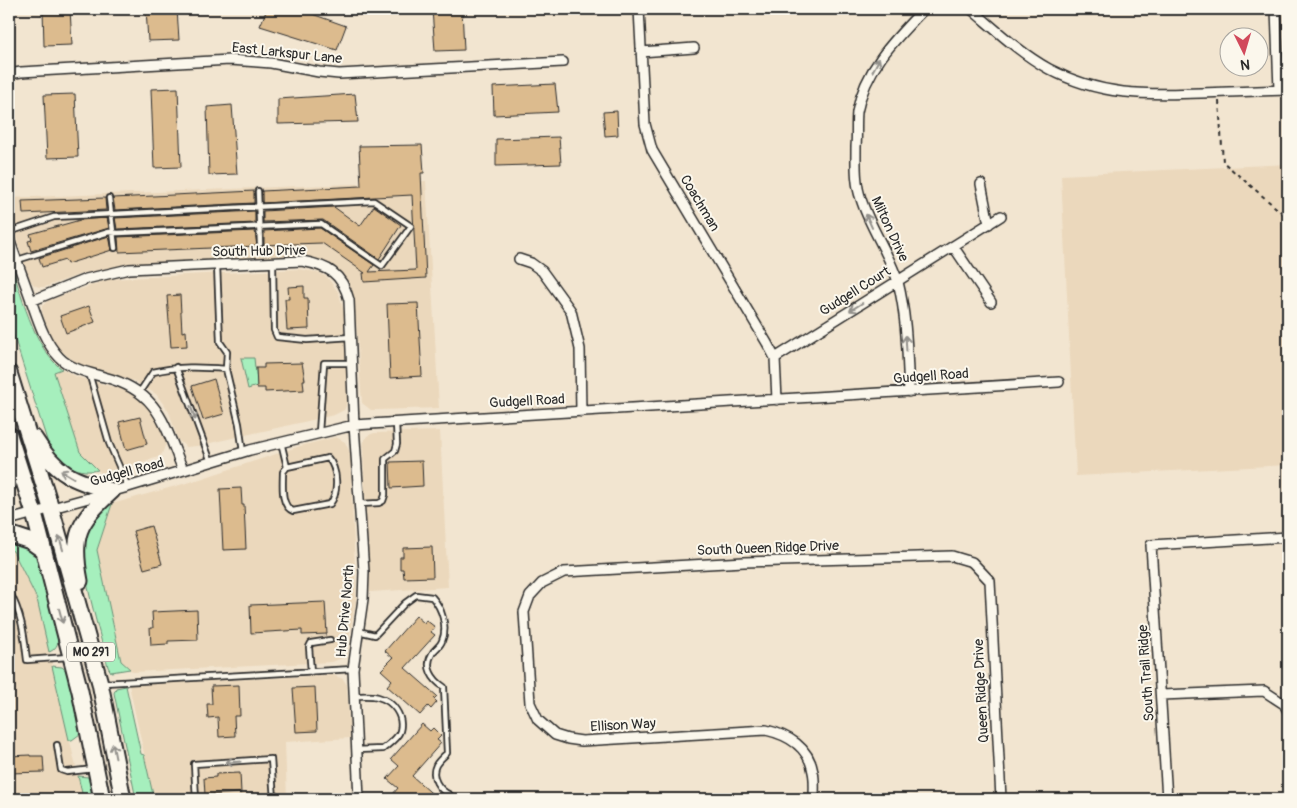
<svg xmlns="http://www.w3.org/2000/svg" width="1297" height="808" font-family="Pangolin,sans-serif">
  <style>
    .built { fill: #ebd8bc }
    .green { fill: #a6efbd; stroke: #688d74 }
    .building { fill: #dcbb8e; stroke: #2b2b2b }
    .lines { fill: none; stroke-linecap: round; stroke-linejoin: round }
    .service-casing { stroke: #2b2b2b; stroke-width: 8 }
    .minor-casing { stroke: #2b2b2b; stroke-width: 12 }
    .trunk-casing { stroke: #2b2b2b; stroke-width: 19 }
    .path { stroke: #2b2b2b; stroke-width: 2; stroke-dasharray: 4 4; stroke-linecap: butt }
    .service { stroke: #fbf7ec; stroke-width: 4.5 }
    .minor { stroke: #fbf7ec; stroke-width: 9 }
    .trunk { stroke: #fbf7ec; stroke-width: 15 }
    .oneway { stroke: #93918c }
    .labels { text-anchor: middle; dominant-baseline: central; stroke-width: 4; stroke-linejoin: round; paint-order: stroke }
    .shield { fill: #fbf7ec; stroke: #696865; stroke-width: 1 }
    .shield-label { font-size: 12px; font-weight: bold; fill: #2b2b2b }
    .street-label { font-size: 14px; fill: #2b2b2b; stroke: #fbf7ec }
  </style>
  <rect width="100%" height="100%" fill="#f2e5d0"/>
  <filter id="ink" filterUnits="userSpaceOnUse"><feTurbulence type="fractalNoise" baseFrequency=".02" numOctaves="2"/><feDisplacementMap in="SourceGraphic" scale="10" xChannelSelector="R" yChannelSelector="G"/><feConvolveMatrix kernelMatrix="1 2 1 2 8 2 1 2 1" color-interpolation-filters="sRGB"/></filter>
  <g filter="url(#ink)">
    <!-- built -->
    <path class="built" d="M1288,164V465L1076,476L1061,175Z
      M426,181L439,408L377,410H371L362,403L355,307L352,289L340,272L330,265L320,260L298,256L122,265L84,273L45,287H39L34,285L30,280L9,216V198Z
      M298,269L317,272L327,277L339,293L344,313L347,401L346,406L344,410L334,415L197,446L186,447L178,440L169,412L156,394L134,381L82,367L61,351L49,335L42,311V306L49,300L110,279Z
      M62,369L77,377L128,391L145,402L159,419L166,443L162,454L156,458L101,473L80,452L54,372Z
      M440,431L448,587L370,592L363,451L364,441L367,436L374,433Z
      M336,437L345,442L350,453L356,592V601L346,653L342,658L332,662L133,672L121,661L97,550L112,504L197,480L300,446Z
      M9,549L13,551L37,599L82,793L79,799H9Z
      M333,675L343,679L347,685L350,738L285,742L287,799H154L129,685Z"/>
    <!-- green -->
    <path class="green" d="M9,258C20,290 34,350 62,369L54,372L80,452L98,470C79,474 67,466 52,456L9,321Z
      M241,358H254L255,368H256L257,386L248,389Z
      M112,504L97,550L121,661L130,669L111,672L108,667C102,639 76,558 83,534C86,524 103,508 112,504Z
      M9,541C21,542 32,545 38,557L58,637C59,644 55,650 49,652L37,599L13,551L9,549Z
      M52,666L62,667L67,671L80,734L72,740H69Z
      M126,686L141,754L144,755L154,799H136L114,693L116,688Z
      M78,776L88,777L93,799H79L82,793Z"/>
    <!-- building -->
    <path class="building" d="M43,9H70L72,45L44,46Z
      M146,9H177L179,40L148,41Z
      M267,9H298L346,26L337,50L260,26Z
      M432,9H462L464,50L435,51Z
      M555,84L558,112L494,115L493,87Z
      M178,88L181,167L154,168L151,89Z
      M75,94L78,157L47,158L44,95Z
      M355,94L358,122L278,124V99Z
      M232,105L237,174L209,175L207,107Z
      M617,111L618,135L605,136L603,112Z
      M559,137L561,164L496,166V139Z
      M422,145L424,173H421L426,278L364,282L363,273H365L322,243L264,245V231L320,228L374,265L369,272L416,270L412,195L262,203V191L361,186L359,146Z
      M254,191V203L115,210L113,198Z
      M105,198L106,210L23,214L22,201Z
      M374,206L401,225L379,259L323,220L263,222V211L334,207L360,226Z
      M255,211V223L118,229H117L115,218Z
      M107,218L109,228L31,251L28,241L32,240L30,234L80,220Z
      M255,231L257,246L119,252L118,237Z
      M109,236L112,250L67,264L65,260L42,267L39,258Z
      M304,286V298H308L309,329L287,330L285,299H289L288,287Z
      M180,295L182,332L186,331L187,346L171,347L167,296Z
      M418,303L422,376L390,378L387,304Z
      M89,306L95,322L66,333L60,316Z
      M302,363L305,380H303L304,390L265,392V388H257L256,368H264V364Z
      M214,379L224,414L203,420L192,386Z
      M140,417L147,444L126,450L119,422Z
      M422,461L423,486L391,488L390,462Z
      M241,488L242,505H244L246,549L223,550L220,489Z
      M151,526L162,564L144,569L133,531Z
      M432,547L433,577L404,578L403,569H400V557H403V548Z
      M325,602L327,634L302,635V630L251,633L250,605Z
      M197,610L198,640L168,641V644L151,645L150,628H153L152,612Z
      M416,616L424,623L426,620L435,627L431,632L435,635L405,668L437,696L434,699L437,702L431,709L428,706L420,715L387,686L392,680L381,670L393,658L385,651Z
      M239,685L240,716H234L235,736L219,737L218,717L208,718L207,704H212L211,686Z
      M315,687L317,731L296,732L293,688Z
      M422,724L430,731L433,728L441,736L437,740L441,743L412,776L438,799H399L393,794L398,788L387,779L399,766L391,759Z
      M30,755V756H43L44,772L9,773V756Z
      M240,773L241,793L205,795L204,778L216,777V774Z"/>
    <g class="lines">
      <!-- service casing -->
      <g class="service-casing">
        <path id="service" d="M258,191L260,244
          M109,198L115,248
          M9,232L54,217L374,201L411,226L382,266L321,224L118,233L109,232L17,260
          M273,263L274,330L277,337L307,340L351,337
          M217,265L220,342L227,352L226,369L239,424L243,452
          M176,367L211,462
          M89,373L109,443L128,487
          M139,393L153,372C178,366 201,367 226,369
          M319,432L324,363H352
          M281,442L287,467L283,472C283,484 280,506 293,511L330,504C339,493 338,469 328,458L287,467
          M360,504L379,503L383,501L385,495V459L395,451L397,444L396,423
          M9,591C22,614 24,634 27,660L68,657
          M358,631L375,635L405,603L416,595L432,597C442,608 448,627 442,641C440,647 434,649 432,654C424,667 433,680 444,687L447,753C444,756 439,760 436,765C430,777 439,790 450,795V799
          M311,672L309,647L311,643L330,640
          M104,683L353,669
          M354,696C362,696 371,695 378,697C393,701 404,716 400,731C398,738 389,744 383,749L356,750
          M57,745L61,770L67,772L94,769
          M196,799L194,764L271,759L274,799"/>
      </g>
      <!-- minor casing -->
      <g class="minor-casing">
        <path id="minor" d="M639,9L645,124L652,150L767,343L775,358L777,400
          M971,9C996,30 1020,53 1049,69C1100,96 1145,95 1201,93C1230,92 1259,91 1288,90
          M1276,9L1279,90
          M641,52L694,48
          M9,74L21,72L230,60L271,63L319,72L339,74L563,62
          M981,184L989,224
          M9,239C16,259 24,280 31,300C38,320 44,341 59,357C70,369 90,373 104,377C159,391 164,424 183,470
          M953,246L991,302
          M519,259L531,263L542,271L571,311L580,349L581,412
          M31,301L86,279L129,269L302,261C328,266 342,273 349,300L354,425L364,572L363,599L353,669L359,799
          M775,358L1001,216
          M909,392C907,355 907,318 898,282C889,253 870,228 861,199C855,183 856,164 856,147C857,135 856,123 857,112C865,69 895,39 924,9
          M9,520L128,487L250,450L354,425L1059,382
          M1161,695L1264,691L1284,704L1288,711
          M814,799C814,790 815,780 813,772C809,747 788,735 766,730L582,741L568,739L555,735L538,720L530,703L524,612L530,596L542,583L564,572L744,562L952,556L972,562L990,581L1001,799
          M1167,799L1151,545L1288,537"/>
      </g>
      <!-- trunk casing -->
      <g class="trunk-casing">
        <path id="trunk" d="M9,373L51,508L100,683L123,799
          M9,435L34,513L80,691L102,799
          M34,438C56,474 73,481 112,491
          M9,483L11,474L10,455
          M9,534L30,541L44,551
          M80,581C71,535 78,522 112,491"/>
      </g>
      <!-- path -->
      <path class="path" d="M1219,101L1223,162L1288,218"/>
      <!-- service -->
      <use href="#service" class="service"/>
      <!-- minor -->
      <use href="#minor" class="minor"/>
      <!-- trunk -->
      <use href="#trunk" class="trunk"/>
    </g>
    <!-- one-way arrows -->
    <defs><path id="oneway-shaft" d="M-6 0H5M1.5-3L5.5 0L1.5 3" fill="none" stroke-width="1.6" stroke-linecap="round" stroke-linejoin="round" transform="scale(1.25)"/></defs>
    <g class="oneway">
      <use href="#oneway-shaft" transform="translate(876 65) rotate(-62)"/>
      <use href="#oneway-shaft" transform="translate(869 221) rotate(-114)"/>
      <use href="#oneway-shaft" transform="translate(856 307) rotate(148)"/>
      <use href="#oneway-shaft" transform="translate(906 343) rotate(-93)"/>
      <use href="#oneway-shaft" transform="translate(193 413) rotate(70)"/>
      <use href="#oneway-shaft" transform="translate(67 474) rotate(-149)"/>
      <use href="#oneway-shaft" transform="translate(61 543) rotate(-106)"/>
      <use href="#oneway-shaft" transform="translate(61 616) rotate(75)"/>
      <use href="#oneway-shaft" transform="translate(114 751) rotate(-101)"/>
      <use href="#oneway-shaft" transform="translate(233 762) rotate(176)"/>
    </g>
  </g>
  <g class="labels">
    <!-- shield labels -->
    <rect class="shield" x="67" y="642.5" width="48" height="19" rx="4"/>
    <g class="shield-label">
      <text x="91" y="652">MO 291</text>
    </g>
    <!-- street labels -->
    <g class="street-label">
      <text transform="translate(287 53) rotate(6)">East Larkspur Lane</text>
      <text transform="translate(700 203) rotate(59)">Coachman</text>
      <text transform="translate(890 229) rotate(65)">Milton Drive</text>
      <text transform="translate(259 251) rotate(-1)">South Hub Drive</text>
      <text transform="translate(855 291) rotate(-32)">Gudgell Court</text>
      <text transform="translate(931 376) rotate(-4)">Gudgell Road</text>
      <text transform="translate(527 401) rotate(-3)">Gudgell Road</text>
      <text transform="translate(127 472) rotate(-15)">Gudgell Road</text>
      <text transform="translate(768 548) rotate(-2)">South Queen Ridge Drive</text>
      <text transform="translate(345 611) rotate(-85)">Hub Drive North</text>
      <text transform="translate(1146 673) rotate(-94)">South Trail Ridge</text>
      <text transform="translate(981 691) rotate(-93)">Queen Ridge Drive</text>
      <text transform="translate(623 725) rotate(-3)">Ellison Way</text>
    </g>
  </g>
  <!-- margin -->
  <rect width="1297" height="808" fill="none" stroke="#fbf7ec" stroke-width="30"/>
  <rect x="15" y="15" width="1267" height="778" fill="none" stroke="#2b2b2b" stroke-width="2" filter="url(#ink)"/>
  <!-- north arrow -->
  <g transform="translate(1244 52) rotate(175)"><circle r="24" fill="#fbf7ec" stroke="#a8a59f"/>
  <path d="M0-4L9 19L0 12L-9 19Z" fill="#d1495b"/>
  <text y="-8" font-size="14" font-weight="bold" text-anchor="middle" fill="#2b2b2b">N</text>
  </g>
</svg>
